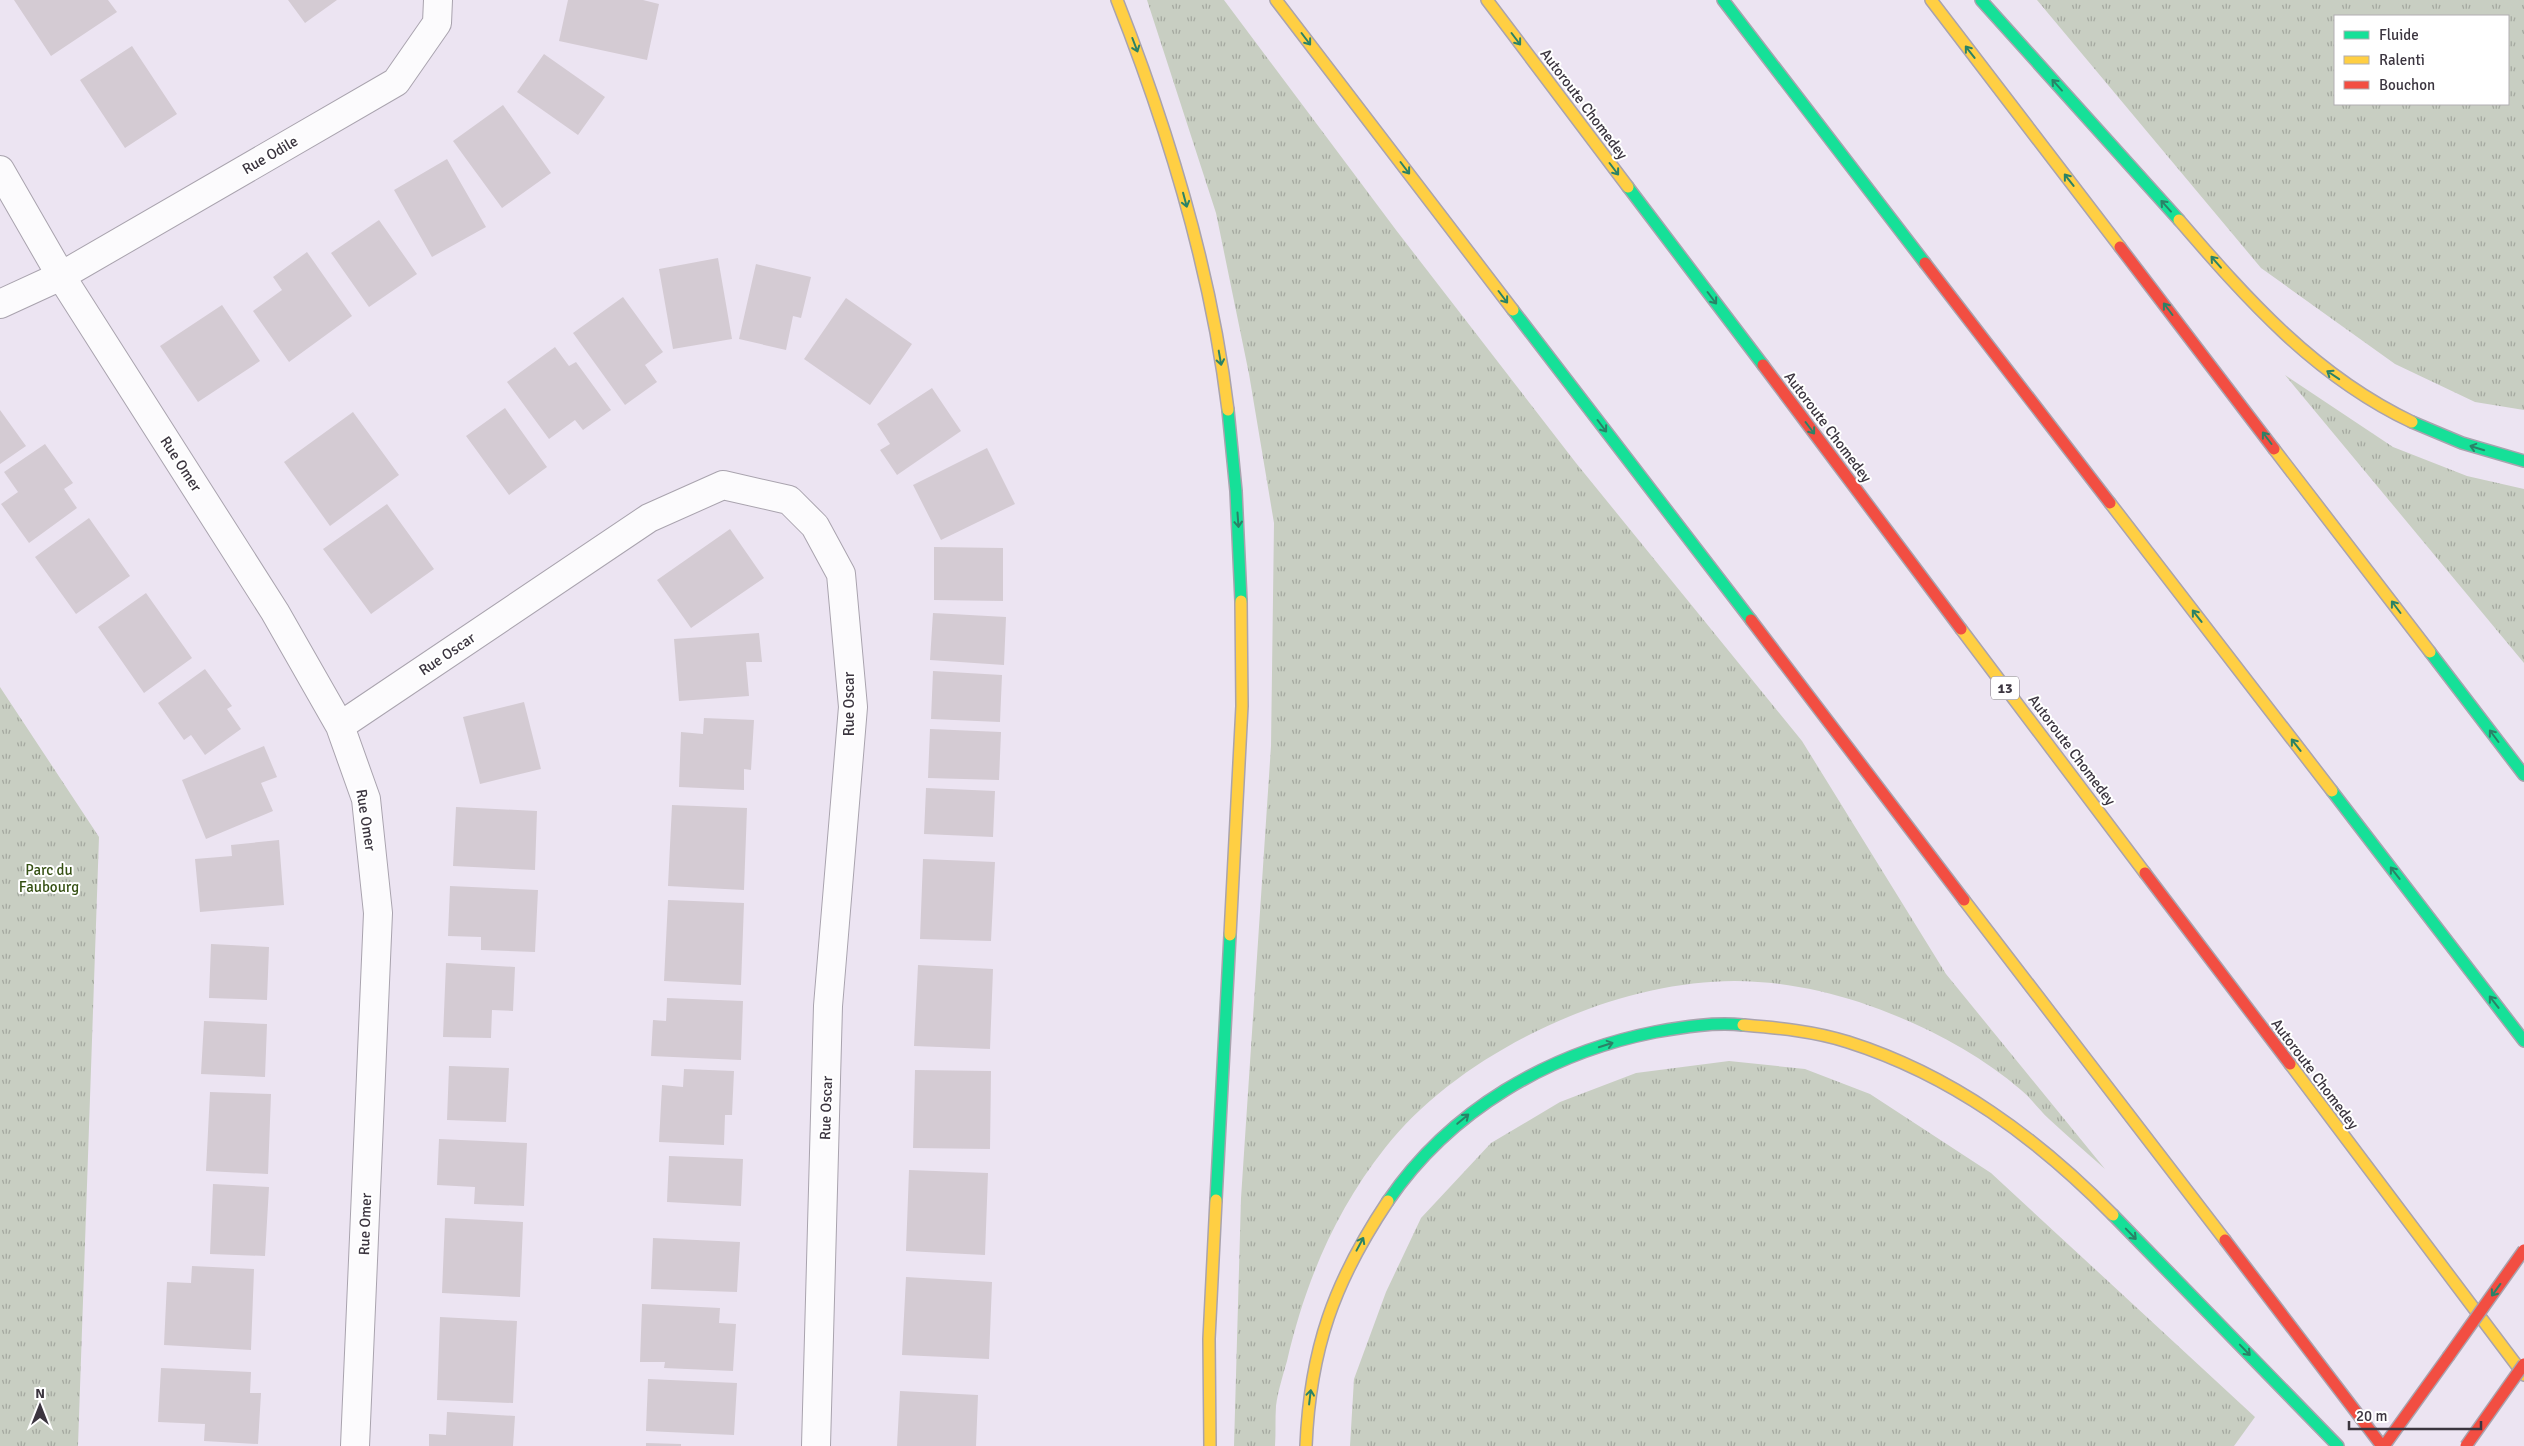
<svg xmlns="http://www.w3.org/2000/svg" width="2524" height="1446" font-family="Signika,sans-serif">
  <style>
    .grass { fill: url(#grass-tufts); fill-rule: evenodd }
    .building { fill: #d4cbd3 }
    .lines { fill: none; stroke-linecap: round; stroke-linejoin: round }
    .street-casing { stroke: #a9a3ae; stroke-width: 30 }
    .fast-casing { stroke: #a9a3ae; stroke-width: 14 }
    .slow-casing { stroke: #a9a3ae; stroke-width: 14 }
    .jam-casing { stroke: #a9a3ae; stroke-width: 14 }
    .street { stroke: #fcfbfd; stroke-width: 28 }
    .fast { stroke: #16e098; stroke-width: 11 }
    .slow { stroke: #ffcf43; stroke-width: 11 }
    .jam { stroke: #f24e42; stroke-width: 11 }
    .jam-bridge-casing { stroke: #a9a3ae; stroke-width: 14; stroke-linecap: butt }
    .jam-bridge { stroke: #f24e42; stroke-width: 11 }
    .oneway { stroke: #2a8267 }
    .labels { text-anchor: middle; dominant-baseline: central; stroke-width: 4; stroke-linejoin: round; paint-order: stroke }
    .shield { fill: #fff; stroke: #767279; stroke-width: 1 }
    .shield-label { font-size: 14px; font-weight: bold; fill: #3b353f }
    .street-label { font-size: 15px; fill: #3b353f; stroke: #fff }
    .park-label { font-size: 15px; fill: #355013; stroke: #fff }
  </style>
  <defs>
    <pattern id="grass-tufts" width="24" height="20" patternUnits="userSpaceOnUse" patternTransform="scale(1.25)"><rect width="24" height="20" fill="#c8cec2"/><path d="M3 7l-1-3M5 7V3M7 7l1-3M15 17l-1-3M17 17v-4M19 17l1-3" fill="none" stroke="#a4a89f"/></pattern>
  </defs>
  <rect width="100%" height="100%" fill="#ece4f2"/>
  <!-- grass -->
  <path class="grass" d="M1147,0H1224L1396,230L1576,463L1802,741L1946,974L2105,1169C2086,1152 2067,1136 2049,1119C2039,1110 2031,1098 2021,1090C1976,1051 1916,1021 1859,1002C1827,992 1792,984 1758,982C1630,972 1464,1047 1385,1148C1335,1211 1305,1283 1287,1361C1283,1375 1278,1391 1276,1406C1275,1419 1276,1433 1275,1446H1234L1241,1198L1271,746L1274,523L1249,374L1216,213Z
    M2037,0H2524V410L2475,402L2395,364L2261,268ZM2335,16H2508V104H2335Z
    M2285,375L2393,447L2467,476L2524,489V663Z
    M0,687L99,837L78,1446H0Z
    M1729,1061L1805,1069L1870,1094L1991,1173L2255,1417L2234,1446H1350L1354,1379L1386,1292L1421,1218L1491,1143L1560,1102L1636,1073Z"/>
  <!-- building -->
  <path class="building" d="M14,0H108L117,12L51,56Z
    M288,0H337L305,23Z
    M568,0H643L659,4L647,60L559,41Z
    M132,46L177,114L125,148L80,80Z
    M544,54L605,97L578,135L517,92Z
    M503,105L551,173L502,208L453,141Z
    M447,159L486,227L432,257L394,190Z
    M379,220L417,274L369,307L331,253Z
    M307,252L352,316L289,362L253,311L282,290L273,277Z
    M718,258L732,339L673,349L659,269Z
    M756,264L811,277L801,318L793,316L786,350L739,339Z
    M623,297L663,352L645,365L657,382L625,405L573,333Z
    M846,298L912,344L870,405L804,359Z
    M222,305L260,361L198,402L160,346Z
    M555,347L569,366L576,362L611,410L583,430L575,420L549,439L507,382Z
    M932,388L961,431L897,475L880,450L890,444L877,424Z
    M505,408L547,467L509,495L466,436Z
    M0,410L26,446L0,464Z
    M353,412L399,475L330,526L284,462Z
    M45,444L73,483L64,489L77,508L29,543L1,504L18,492L4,472Z
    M987,448L1015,504L941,540L913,485Z
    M387,504L434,569L371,614L323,549Z
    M89,518L130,576L76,614L35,557Z
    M730,529L764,578L691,628L657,580Z
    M934,547L1003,548V601L934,600Z
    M146,593L192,658L144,693L98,627Z
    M933,613L1006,617L1004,665L930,660Z
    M759,633L762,662H746L749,696L679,701L674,639Z
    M205,669L232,706L227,709L241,729L205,755L191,735L184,740L158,703Z
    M933,671L1002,675L1000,722L931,719Z
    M524,702L541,769L480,784L463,717Z
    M704,718L754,720L751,770L744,769V790L679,787L681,732L703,734Z
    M930,729L1001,732L999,780L928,778Z
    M264,746L277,777L261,783L273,811L206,839L182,780Z
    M926,788L995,791L993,837L924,834Z
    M672,805L747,808L744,890L668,886Z
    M456,807L537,811L535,870L453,866Z
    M279,840L284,905L200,912L195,859L232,856L231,845Z
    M923,859L995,862L991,941L920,939Z
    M450,886L538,890L535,952L481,950V937L448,936Z
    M668,900L744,903L741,985L664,981Z
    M211,944L269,947L267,1000L209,998Z
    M446,963L515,967L513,1011L492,1010L491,1038L443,1037Z
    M918,965L993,969L990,1049L914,1046Z
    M667,998L743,1001L741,1060L651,1056L653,1020L666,1021Z
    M204,1021L267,1024L265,1077L201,1074Z
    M449,1066L509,1068L506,1122L447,1120Z
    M684,1069L734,1071L732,1115H725L724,1145L659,1142L662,1085L683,1087Z
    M915,1070L991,1071L990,1149L913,1148Z
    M210,1092L271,1094L268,1174L206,1171Z
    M439,1139L527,1143L524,1206L474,1204L475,1187L437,1185Z
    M669,1156L743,1159L741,1206L667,1202Z
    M909,1170L988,1173L985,1255L906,1251Z
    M213,1184L269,1187L265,1256L210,1254Z
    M445,1218L523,1222L520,1297L442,1293Z
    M653,1238L740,1242L737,1292L651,1289Z
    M192,1266L254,1269L251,1350L164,1345L167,1282L191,1283Z
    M906,1277L992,1282L989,1359L902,1355Z
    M642,1304L720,1308L719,1323L736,1324L733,1371L664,1368L665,1362H640Z
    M440,1317L517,1321L513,1403L437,1400Z
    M161,1368L251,1372L250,1393H261L258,1444L204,1441L205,1424L158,1422Z
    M648,1379L737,1383L734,1435L646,1431Z
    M900,1391L978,1395L976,1446H897Z
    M447,1412L515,1416L513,1446H429V1434L446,1435Z
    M646,1443L681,1444V1446H646Z"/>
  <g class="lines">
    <!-- street casing -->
    <g class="street-casing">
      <path id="street" d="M0,170L61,276L275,612L340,726L366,799L378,913L355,1446
        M0,304L61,276L396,82L437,23L438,0
        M340,726L649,518L723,485L789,500L815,526L841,574L853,707L828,1006L816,1446"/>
    </g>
    <!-- fast casing -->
    <g class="fast-casing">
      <path id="fast" d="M1723,0L1925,263
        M1981,0L2179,220
        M1628,187L1763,365
        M1513,310L1751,620
        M1228,410L1236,491L1241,601
        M2412,422L2462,443L2524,461
        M2430,652L2524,775
        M2332,791L2524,1041
        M1216,1200L1230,935
        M1388,1201C1450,1110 1549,1053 1655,1032C1683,1027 1714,1022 1743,1025
        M2113,1215L2338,1446"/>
    </g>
    <!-- slow casing -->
    <g class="slow-casing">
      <path id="slow" d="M1117,0C1169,132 1211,269 1228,410
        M1276,0L1513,310
        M1487,0L1628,187
        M1931,0L2120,247
        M2179,220C2248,300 2315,376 2412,422
        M2274,449L2430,652
        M2110,503L2332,791
        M1961,629L2145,873
        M1964,900L2225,1240
        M1230,935L1242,706L1241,601
        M1743,1025C1778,1028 1814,1031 1848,1042C1952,1075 2037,1138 2113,1215
        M2290,1064L2524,1375
        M1210,1446L1209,1339L1216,1200
        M1306,1446C1310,1349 1334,1282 1388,1201"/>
    </g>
    <!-- jam casing -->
    <g class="jam-casing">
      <path id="jam" d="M2120,247L2274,449
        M1925,263L2110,503
        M1763,365L1961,629
        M1751,620L1964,900
        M2145,873L2290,1064
        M2225,1240L2382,1446
        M2384,1446L2448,1357"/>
    </g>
    <!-- street -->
    <use href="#street" class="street"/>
    <!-- fast -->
    <use href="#fast" class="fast"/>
    <!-- slow -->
    <use href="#slow" class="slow"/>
    <!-- jam -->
    <use href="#jam" class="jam"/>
    <!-- jam-bridge casing -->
    <g class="jam-bridge-casing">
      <path id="jam-bridge" d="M2448,1357L2524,1250
        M2466,1446L2524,1364"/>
    </g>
    <!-- jam-bridge -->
    <use href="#jam-bridge" class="jam-bridge"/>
  </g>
  <!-- one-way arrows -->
  <defs><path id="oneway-shaft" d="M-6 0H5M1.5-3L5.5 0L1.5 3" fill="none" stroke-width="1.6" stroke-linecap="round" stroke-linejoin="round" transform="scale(1.25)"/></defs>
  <g class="oneway">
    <use href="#oneway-shaft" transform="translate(1306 39) rotate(53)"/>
    <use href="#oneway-shaft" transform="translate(1516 39) rotate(53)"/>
    <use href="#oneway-shaft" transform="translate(1135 45) rotate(69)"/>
    <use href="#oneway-shaft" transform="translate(1970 52) rotate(-128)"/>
    <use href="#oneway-shaft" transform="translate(2057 85) rotate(-132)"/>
    <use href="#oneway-shaft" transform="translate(1405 168) rotate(53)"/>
    <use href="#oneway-shaft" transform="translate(1614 169) rotate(53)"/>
    <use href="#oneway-shaft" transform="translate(2069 180) rotate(-128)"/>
    <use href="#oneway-shaft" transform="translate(1185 200) rotate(75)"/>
    <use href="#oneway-shaft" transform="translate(2166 206) rotate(-132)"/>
    <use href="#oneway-shaft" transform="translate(2216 262) rotate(-131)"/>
    <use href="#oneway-shaft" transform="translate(1503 297) rotate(53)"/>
    <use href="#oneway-shaft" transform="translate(1712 298) rotate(53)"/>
    <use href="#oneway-shaft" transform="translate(2168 309) rotate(-127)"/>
    <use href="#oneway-shaft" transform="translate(1220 358) rotate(80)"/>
    <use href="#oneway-shaft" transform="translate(2333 375) rotate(-146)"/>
    <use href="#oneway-shaft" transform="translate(1602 426) rotate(53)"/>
    <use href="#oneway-shaft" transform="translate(1810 428) rotate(53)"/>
    <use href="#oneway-shaft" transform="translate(2267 438) rotate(-127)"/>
    <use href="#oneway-shaft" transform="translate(2477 448) rotate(-163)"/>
    <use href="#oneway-shaft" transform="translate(1238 520) rotate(86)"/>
    <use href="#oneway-shaft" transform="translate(2396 607) rotate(-127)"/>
    <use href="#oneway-shaft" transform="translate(2197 616) rotate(-128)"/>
    <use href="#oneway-shaft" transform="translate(2494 736) rotate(-127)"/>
    <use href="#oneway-shaft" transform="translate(2296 745) rotate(-128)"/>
    <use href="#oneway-shaft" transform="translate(2395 873) rotate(-128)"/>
    <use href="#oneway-shaft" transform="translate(2494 1002) rotate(-128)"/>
    <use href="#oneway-shaft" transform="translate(1606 1045) rotate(-18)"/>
    <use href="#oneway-shaft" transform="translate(1463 1119) rotate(-40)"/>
    <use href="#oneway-shaft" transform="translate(2131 1234) rotate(46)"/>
    <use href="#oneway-shaft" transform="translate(1360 1244) rotate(-62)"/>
    <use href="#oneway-shaft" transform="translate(2496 1290) rotate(126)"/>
    <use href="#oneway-shaft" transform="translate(2245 1350) rotate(46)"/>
    <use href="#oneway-shaft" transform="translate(1310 1397) rotate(-83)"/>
  </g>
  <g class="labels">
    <!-- shield labels -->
    <rect class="shield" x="1991" y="676.5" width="28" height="23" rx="4"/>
    <g class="shield-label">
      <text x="2005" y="688">13</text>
    </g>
    <!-- street labels -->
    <g class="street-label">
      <text transform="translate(1584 104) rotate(53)">Autoroute Chomedey</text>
      <text transform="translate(270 155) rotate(-30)">Rue Odile</text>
      <text transform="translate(1828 427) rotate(53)">Autoroute Chomedey</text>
      <text transform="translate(181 464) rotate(57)">Rue Omer</text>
      <text transform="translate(447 654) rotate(-34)">Rue Oscar</text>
      <text transform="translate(849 704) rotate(-90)">Rue Oscar</text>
      <text transform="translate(2072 750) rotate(53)">Autoroute Chomedey</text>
      <text transform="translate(366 820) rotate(81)">Rue Omer</text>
      <text transform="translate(2315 1074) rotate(53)">Autoroute Chomedey</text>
      <text transform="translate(826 1108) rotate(-88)">Rue Oscar</text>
      <text transform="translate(365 1224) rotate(-88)">Rue Omer</text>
    </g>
    <!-- park labels -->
    <g class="park-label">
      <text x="49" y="870">Parc du<tspan x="49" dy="17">Faubourg</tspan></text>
    </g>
  </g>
  <!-- legend -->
  <rect x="2334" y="15" width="175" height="90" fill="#ffffff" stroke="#b1aeb2"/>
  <rect x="2344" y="31" width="25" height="8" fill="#16e098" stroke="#b1aeb2"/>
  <text x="2379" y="40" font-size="15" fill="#3b353f">Fluide</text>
  <rect x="2344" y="56" width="25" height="8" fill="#ffcf43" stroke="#b1aeb2"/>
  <text x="2379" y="65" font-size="15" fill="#3b353f">Ralenti</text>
  <rect x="2344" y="81" width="25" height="8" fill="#f24e42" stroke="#b1aeb2"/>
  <text x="2379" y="90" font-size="15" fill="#3b353f">Bouchon</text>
  <!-- north arrow -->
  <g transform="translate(40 1406)" stroke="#ffffff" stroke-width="4" paint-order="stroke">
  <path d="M0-4L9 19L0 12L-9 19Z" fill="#3b353f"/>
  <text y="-8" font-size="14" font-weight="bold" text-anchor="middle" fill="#3b353f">N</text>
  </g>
  <!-- scale -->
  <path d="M2349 1421v8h132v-8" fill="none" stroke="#3b353f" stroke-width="2.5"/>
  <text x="2356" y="1421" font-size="15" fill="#3b353f" stroke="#ffffff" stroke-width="4" paint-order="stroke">20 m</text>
</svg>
